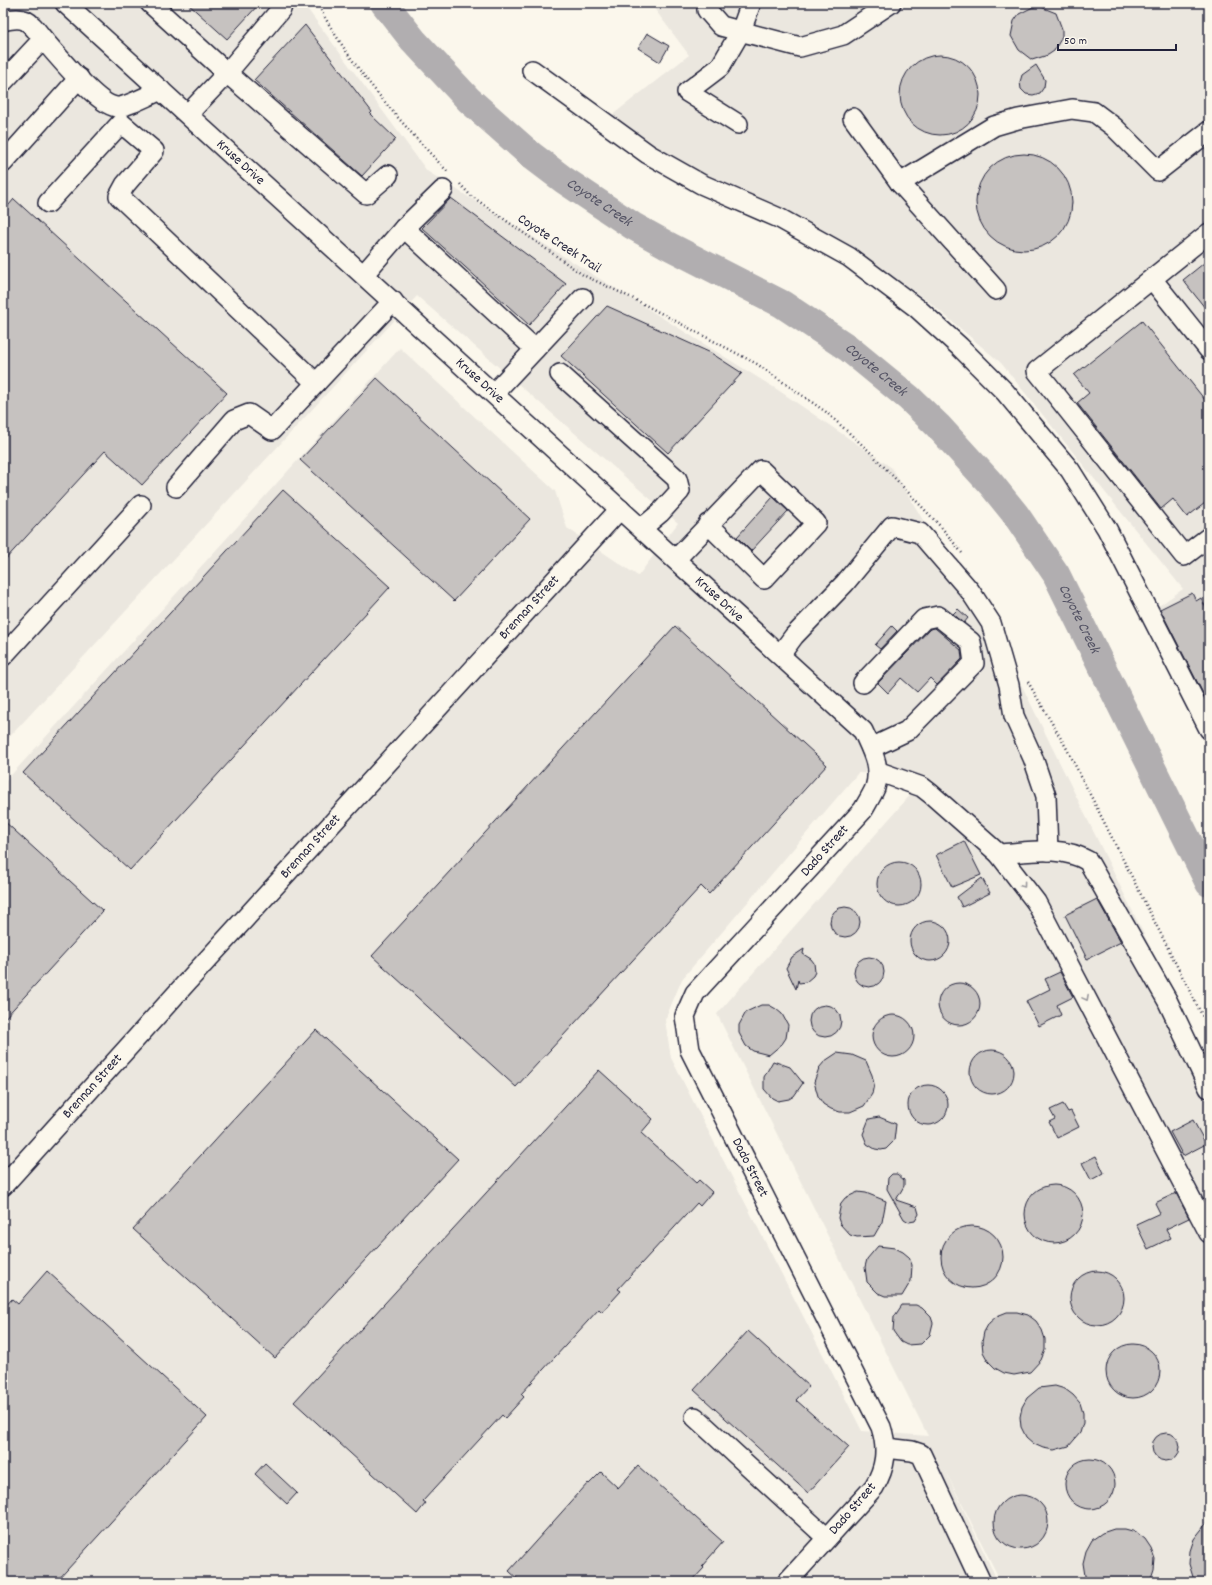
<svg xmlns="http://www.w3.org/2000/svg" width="1212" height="1585" font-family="Dekko,sans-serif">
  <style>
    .built { fill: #ebe7df; fill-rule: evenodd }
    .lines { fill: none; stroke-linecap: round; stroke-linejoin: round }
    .river { stroke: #b1aeb0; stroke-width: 28 }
    .building { fill: #c6c2c0; stroke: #22223b }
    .minor-casing { stroke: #22223b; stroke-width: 22 }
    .path { stroke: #22223b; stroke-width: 2.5; stroke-dasharray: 1 3; stroke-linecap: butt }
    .minor { stroke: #fbf7ec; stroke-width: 19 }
    .oneway { stroke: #99979c }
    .labels { text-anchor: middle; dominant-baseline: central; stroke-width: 3.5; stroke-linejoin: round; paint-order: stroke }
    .street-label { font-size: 14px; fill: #22223b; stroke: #fbf7ec }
    .water-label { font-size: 15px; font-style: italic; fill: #545364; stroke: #fbf7ec }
  </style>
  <rect width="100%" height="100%" fill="#fbf7ec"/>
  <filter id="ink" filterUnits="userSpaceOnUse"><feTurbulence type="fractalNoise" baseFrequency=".025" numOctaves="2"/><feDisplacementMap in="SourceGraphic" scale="8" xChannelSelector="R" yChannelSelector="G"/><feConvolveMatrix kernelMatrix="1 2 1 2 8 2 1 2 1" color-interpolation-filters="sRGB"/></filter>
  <g filter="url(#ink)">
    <!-- built -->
    <path class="built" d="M3,3H303L427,171L778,390L892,468L1023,688L1209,1067V1582H1001L944,1468L998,1582H3V784L400,348L555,491L567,528L638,576L678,523L417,296L3,744ZM858,773L927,776L717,1014L928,1436L862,1431L671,1058L665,1020L682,979Z
      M650,3H1209V713L1156,608L1183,589L1001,363L928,301L853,249L784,210L709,176L663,152L611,116L689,55Z"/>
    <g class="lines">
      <!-- river -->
      <path class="river" id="s1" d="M384,3L413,40L469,100L531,155L564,180L633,226L669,246L782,304L848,348L909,398L938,426L991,484L1016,515L1056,574L1209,883"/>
    </g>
    <!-- building -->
    <path class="building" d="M187,3H260L227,39Z
      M1033,7H1041L1056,13L1062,29V37L1054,51L1048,55L1032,60L1019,50L1011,36L1014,21L1019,14Z
      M305,25L372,112L370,114L396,139L362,176L254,80Z
      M647,33L669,46L660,62L638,48Z
      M900 95a40 40 0 1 1 80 0a40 40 0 1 1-80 0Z
      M1036,65L1045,80L1044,87L1040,93L1033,95L1026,94L1021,89L1020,82L1022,75Z
      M976 202a48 48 0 1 1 96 0a48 48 0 1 1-96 0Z
      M451,198L566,284L529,325L422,228Z
      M14,199L227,393L142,485L105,451L3,562V212Z
      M1209,259V313L1183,280Z
      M607,306L711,353L742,373L668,453L561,356Z
      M1142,321L1209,405V500L1187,517L1173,499L1161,509L1077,403L1089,393L1074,375Z
      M377,378L530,519L454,601L300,460Z
      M283,490L390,587L130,870L23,773Z
      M773,497L788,511L751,551L737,537Z
      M1192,593L1196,601L1201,598L1209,614V705L1160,609Z
      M958,609L968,618L964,623L953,614Z
      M675,626L827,765L709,894L701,886L516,1087L372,956Z
      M892,626L897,631L880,649L875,645Z
      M935,628L961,650L962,659L937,685L930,678L917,692L901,678L888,693L878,683L930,629Z
      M3,820L103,911L3,1020Z
      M964,841L981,875L952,887L936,855Z
      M877 884a22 22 0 1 1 44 0a22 22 0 1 1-44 0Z
      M982,878L990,893L962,907L957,897Z
      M1097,899L1121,942L1087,959L1065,915Z
      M830 922a15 15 0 1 1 30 0a15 15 0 1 1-30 0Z
      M910 941a20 20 0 1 1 40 0a20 20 0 1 1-40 0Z
      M804,949L803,954L811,959L814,963L815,972L813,976L806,982L799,983L798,980L796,989L786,968L792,957Z
      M854 972a15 15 0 1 1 30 0a15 15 0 1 1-30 0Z
      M1060,972L1073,997L1057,1005L1061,1015L1039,1026L1026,1001L1050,989L1045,979Z
      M938 1004a21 21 0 1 1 42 0a21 21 0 1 1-42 0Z
      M761,1005H769L776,1009L782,1014L788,1025L786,1038L782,1044L769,1055L753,1051L746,1046L739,1033V1025L746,1012Z
      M809 1021a16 16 0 1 1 32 0a16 16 0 1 1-32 0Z
      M872 1036a21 21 0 1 1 42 0a21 21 0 1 1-42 0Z
      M316,1030L458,1159L275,1358L133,1229Z
      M970 1072a22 22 0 1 1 44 0a22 22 0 1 1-44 0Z
      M837,1053L852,1055L866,1061L872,1075L874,1084L872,1094L864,1106L850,1112H840L831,1109L823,1104L818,1096L814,1082L819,1068L825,1061Z
      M773,1061L790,1067L803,1083L794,1096L789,1099L778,1101L772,1098L764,1089V1077Z
      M599,1070L653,1119L641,1133L696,1183L699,1180L712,1192L700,1206L697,1203L618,1289L621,1291L602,1312L599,1309L521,1394L524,1397L505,1418L502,1415L423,1501L426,1503L417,1514L294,1402Z
      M908 1105a20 20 0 1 1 40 0a20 20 0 1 1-40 0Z
      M1063,1104L1068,1112L1071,1111L1079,1127L1057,1138L1049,1122L1055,1119L1050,1110Z
      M879,1117L896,1124L894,1141L886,1149L881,1150L875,1149L867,1144L863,1134L869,1119Z
      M1193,1120L1206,1144L1183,1156L1170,1132Z
      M1096,1156L1104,1173L1091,1180L1082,1163Z
      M892,1174H897L904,1180V1186L896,1200L917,1207L919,1214L915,1221L909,1222L904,1219L887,1189L888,1178Z
      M1025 1214a29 29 0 1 1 58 0a29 29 0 1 1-58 0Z
      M858,1192L866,1193L886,1201L882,1222L874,1236L857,1237L850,1235L840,1224L838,1218L841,1203L845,1198Z
      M1176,1193L1189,1218L1166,1229L1171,1238L1148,1249L1136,1224L1160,1213L1155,1203Z
      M941 1257a31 31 0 1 1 62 0a31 31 0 1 1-62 0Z
      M878,1246L895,1248L903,1252L909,1257L912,1265L911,1281L902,1296H885L878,1293L867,1282L865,1267L867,1259Z
      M47,1271L207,1417L56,1582H3V1309L12,1299L18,1304Z
      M1070 1298a27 27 0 1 1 54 0a27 27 0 1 1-54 0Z
      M902,1305H916L922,1308L931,1317L933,1323L930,1335L921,1344L907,1345L901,1342L893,1331L894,1317Z
      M1007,1312H1017L1028,1315L1036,1321L1042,1330L1045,1339V1350L1041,1360L1030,1372L1014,1375L1004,1373L995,1368L988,1361L983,1352L982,1342L984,1332L989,1323L997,1316Z
      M748,1331L809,1386L796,1400L849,1447L808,1493L694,1390Z
      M1106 1371a27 27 0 1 1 54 0a27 27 0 1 1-54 0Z
      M1055,1386L1065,1389L1073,1395L1080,1403L1083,1413V1423L1080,1433L1069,1446L1054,1450L1043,1448L1034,1444L1026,1437L1021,1427L1020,1417L1022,1407L1027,1398L1039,1388Z
      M1152 1447a14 14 0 1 1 28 0a14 14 0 1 1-28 0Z
      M1065 1484a25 25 0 1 1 50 0a25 25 0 1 1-50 0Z
      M265,1463L297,1493L287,1504L255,1474Z
      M638,1466L723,1542L702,1566L704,1568L691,1582H521L509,1571L588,1483L589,1484L601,1472L618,1488Z
      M994 1522a27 27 0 1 1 54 0a27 27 0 1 1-54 0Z
      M1209,1520V1582H1197L1193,1577L1189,1564L1190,1551L1194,1539Z
      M1114,1529H1125L1136,1532L1145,1539L1151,1548L1155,1559L1154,1570L1150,1582H1086L1083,1563L1086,1551L1092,1540L1102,1533Z"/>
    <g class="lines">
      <!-- minor casing -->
      <g class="minor-casing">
        <g id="minor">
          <path id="s2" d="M65,3L863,731C871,749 882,767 875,788C872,795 867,803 863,810L695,993L685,1016L690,1050L881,1427C888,1449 886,1467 874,1487L787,1582"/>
          <path d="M150,3L227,73L188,114"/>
          <path d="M283,3L281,9L227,73L366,194L388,175"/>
          <path d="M709,3L707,10L721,26L800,47L843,35L891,3"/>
          <path d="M3,21C26,15 29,21 43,39"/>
          <path d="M532,70L648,154L701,184L779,218L849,257L917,308L960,347L1005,392L1070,470L1107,529L1209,729"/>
          <path d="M3,82L43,39C55,53 98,105 116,107C125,108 151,94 161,90"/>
          <path d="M853,118L900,183L996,290"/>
          <path d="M738,124L687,92L720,67L741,31L751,3"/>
          <path d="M3,163L79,78"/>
          <path d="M900,183L994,126L1018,119L1072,109L1094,112L1114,127L1158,171L1209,131"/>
          <path d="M48,203L121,123L154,151L125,185L119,196L316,383"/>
          <path d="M404,228L535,349"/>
          <path d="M1209,233L1037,371L1184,556L1209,537"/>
          <path d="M364,274L404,228L443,190"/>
          <path d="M1152,279L1209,350"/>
          <path d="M560,374L677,479L680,491L660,513L642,528"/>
          <path d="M494,393L583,298"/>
          <path d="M176,487L234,420L249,414L272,430L393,301"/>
          <path d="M676,559L761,470L816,523L764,579L708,524"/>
          <path d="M780,655L794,636L845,583L892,526L920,533L970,591L991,623L1009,685L1014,716L1033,758L1046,796L1048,851"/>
          <path d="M3,656L141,505"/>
          <path d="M863,683L924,619L938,616L971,642L974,663L907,731L871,748"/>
          <path d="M877,771L922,787L931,794L999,854L1036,902L1209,1233"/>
          <path d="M999,854C1029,852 1061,845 1088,861L1167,1000L1209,1088"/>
          <path id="s3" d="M3,1186L197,971L620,509"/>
          <path d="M695,1417L827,1538"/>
          <path d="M886,1448L912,1451L921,1454L981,1582"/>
        </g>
      </g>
      <!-- path -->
      <path class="path" d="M317,3C350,66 400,122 449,173
        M460,184L470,195L583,275L632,298L757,364L826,412L868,450L942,528L962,553
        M1028,682L1067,749L1209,1029"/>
      <!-- minor -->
      <use href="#minor" class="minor"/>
    </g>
    <!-- one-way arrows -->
    <defs><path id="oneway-chevron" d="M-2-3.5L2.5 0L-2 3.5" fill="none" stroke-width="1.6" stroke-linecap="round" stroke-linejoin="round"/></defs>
    <g class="oneway">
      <use href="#oneway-chevron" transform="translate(1023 885) rotate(53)"/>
      <use href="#oneway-chevron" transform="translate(1086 998) rotate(62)"/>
    </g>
  </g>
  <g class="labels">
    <!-- street labels -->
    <g class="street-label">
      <text stroke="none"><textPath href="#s2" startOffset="237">Kruse Drive</textPath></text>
      <text transform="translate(559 244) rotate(33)">Coyote Creek Trail</text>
      <text stroke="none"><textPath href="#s2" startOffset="561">Kruse Drive</textPath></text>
      <text stroke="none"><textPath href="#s2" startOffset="885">Kruse Drive</textPath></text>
      <text stroke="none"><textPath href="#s3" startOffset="782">Brennan Street</textPath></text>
      <text stroke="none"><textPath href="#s3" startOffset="458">Brennan Street</textPath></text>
      <text transform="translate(825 851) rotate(-48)">Dado Street</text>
      <text stroke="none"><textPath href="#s3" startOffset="134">Brennan Street</textPath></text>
      <text stroke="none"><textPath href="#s2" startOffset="1605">Dado Street</textPath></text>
      <text transform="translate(853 1509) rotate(-49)">Dado Street</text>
    </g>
    <!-- water labels -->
    <g class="water-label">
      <text stroke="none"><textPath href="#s1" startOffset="295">Coyote Creek</textPath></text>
      <text stroke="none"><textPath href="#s1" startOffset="619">Coyote Creek</textPath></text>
      <text stroke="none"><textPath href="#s1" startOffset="943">Coyote Creek</textPath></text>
    </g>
  </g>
  <!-- margin -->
  <rect width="1212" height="1585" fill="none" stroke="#fbf7ec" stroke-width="16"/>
  <rect x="8" y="8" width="1196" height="1569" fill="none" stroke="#22223b" stroke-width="1.5" filter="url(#ink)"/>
  <!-- scale -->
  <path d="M1058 44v6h118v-6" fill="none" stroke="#22223b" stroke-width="2"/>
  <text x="1064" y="44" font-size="12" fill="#22223b" stroke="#fbf7ec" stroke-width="3" paint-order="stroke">50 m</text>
</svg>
